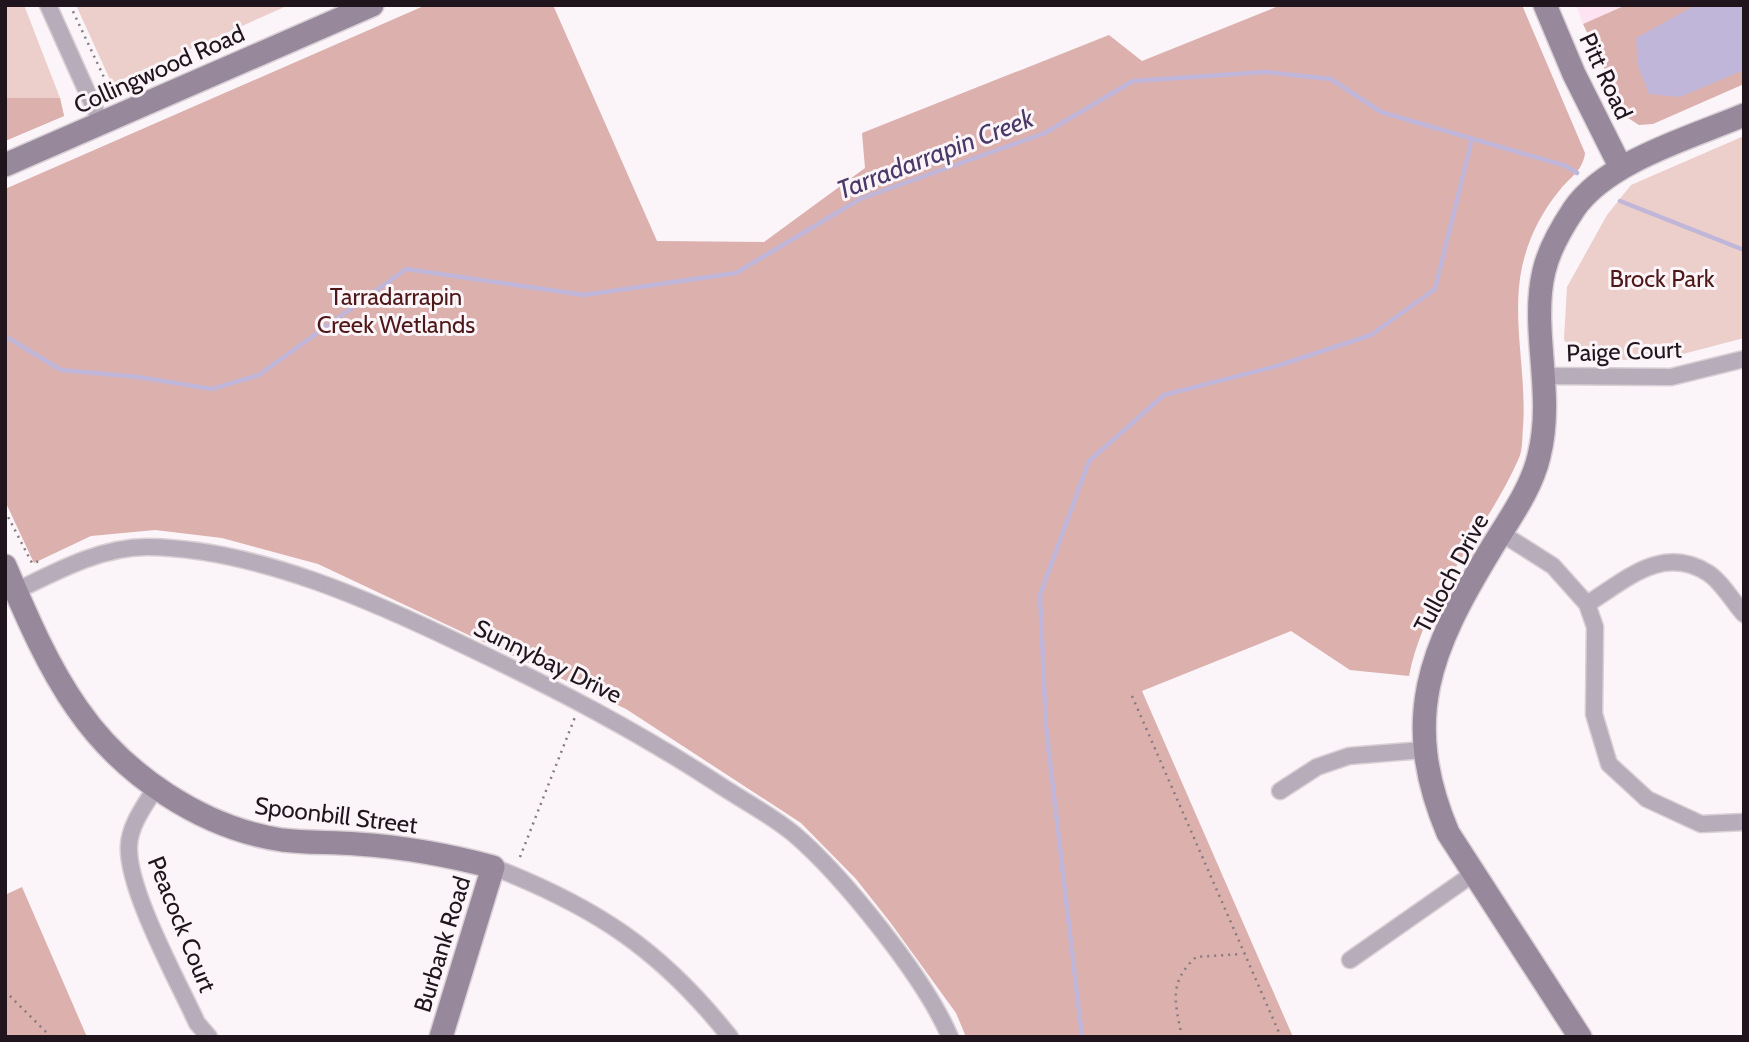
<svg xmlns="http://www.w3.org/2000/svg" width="1749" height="1042" font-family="Cabin,sans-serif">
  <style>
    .built { fill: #fee3f3 }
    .green { fill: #eccecb }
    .forest { fill: #dcb0ad }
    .water { fill: #c0b6da }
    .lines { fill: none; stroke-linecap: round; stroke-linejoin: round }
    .stream { stroke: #c0b6da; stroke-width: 4.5 }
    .street-casing { stroke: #d8d0d5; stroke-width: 19 }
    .secondary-casing { stroke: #d8d0d5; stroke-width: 26 }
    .path { stroke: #857b81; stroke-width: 2.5; stroke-dasharray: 2 5; stroke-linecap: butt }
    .street { stroke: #b7acba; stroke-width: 16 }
    .secondary { stroke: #98889c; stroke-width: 23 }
    .labels { text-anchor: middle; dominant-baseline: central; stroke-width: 6; stroke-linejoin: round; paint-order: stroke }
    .street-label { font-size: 24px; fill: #21151d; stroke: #fbf4f8 }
    .park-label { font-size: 24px; fill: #4e1819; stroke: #fbf4f8 }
    .water-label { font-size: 26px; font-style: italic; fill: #483968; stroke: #fbf4f8 }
  </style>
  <rect width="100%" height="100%" fill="#fbf4f8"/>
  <!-- built -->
  <path class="built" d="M1576,5H1626L1583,24Z"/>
  <!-- green -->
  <path class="green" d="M5,5H24L60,98L64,116L5,141Z
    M76,5H289L112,84Z
    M1744,136V338L1660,360H1619L1570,351L1564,339L1567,287L1607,215L1631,185Z"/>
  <!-- forest -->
  <path class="forest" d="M426,5H553L657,241L764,242L865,168L862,133L1109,35L1142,61L1281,5H1522L1585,153C1583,171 1569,178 1559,191C1541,213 1528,239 1522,267C1511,319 1527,374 1523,427C1522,437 1523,449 1519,458C1486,533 1425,594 1409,676L1350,670L1291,631L1142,691L1293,1037H966L956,1013L890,922L856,879L801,823L626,709L318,564L222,538L155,530L91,536L34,563L5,501V189Z
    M1626,5H1744V84L1653,124L1639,125L1628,118L1583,24Z
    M5,98H60L64,116L5,141Z
    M22,887L87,1037H5V895Z"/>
  <!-- water -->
  <path class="water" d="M1696,5H1744V70L1680,97L1649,94L1638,66L1636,38Z"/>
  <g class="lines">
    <!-- stream -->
    <path class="stream" d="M1620,201L1744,250
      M5,336L61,370L138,377L212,389L259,375L406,269L584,295L736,273L860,199L1045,133L1133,81L1266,72L1331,79L1381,112L1566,166L1577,173
      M1082,1037L1046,727L1040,595L1089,461L1164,395L1277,366L1371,335L1435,289L1472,139"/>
    <!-- street casing -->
    <g class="street-casing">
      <path id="street" d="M48,5L101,123
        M1546,376L1671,377L1744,359
        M1501,533L1553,566L1587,604L1595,627L1594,714L1609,764L1647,799L1701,824L1744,822
        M16,591C57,571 101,547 147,547C256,548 375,602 470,648C556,689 635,730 715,782C740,799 770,814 794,834C843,876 925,978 950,1037
        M1587,604C1626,580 1662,544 1708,573C1722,582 1733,602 1744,614
        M156,787C146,804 130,824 129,845C126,888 178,981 197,1023L209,1037
        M1280,791L1317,767L1349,756L1423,750
        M493,867C596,907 661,950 730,1037
        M1350,960L1473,874"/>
    </g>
    <!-- secondary casing -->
    <g class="secondary-casing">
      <path id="secondary" d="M1545,5L1574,74L1621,168
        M5,165L372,5
        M5,566C26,615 47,665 77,708C123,775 202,828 282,840C307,843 332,842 357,844C403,847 448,855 493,867L441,1037
        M1580,1037L1448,833C1400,719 1430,649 1491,549C1509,519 1531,490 1539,456C1555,393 1530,329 1544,271C1549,249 1562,227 1574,209C1607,161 1692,137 1744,115"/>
    </g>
    <!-- path -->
    <path class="path" d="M70,5L109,88
      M5,511L32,563L40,561
      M1132,696L1281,1037
      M520,857L575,717
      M5,991L51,1037
      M1182,1037C1175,1002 1168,983 1196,957L1241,954"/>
    <!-- street -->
    <use href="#street" class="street"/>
    <!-- secondary -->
    <use href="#secondary" class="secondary"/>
  </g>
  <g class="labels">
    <!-- street labels -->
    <g class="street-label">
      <text transform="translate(159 69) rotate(-24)">Collingwood Road</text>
      <text transform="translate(1606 76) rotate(65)">Pitt Road</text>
      <text transform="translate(1624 351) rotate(-2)">Paige Court</text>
      <text transform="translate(1451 573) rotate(-62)">Tulloch Drive</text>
      <text transform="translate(548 661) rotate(26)">Sunnybay Drive</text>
      <text transform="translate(336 815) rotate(7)">Spoonbill Street</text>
      <text transform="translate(182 924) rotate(68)">Peacock Court</text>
      <text transform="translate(442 944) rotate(-73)">Burbank Road</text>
    </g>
    <!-- park labels -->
    <g class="park-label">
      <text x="1662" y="278">Brock Park</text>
      <text x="396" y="296">Tarradarrapin<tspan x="396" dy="28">Creek Wetlands</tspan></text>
    </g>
    <!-- water labels -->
    <g class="water-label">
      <text transform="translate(935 154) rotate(-21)">Tarradarrapin Creek</text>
    </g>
  </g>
  <!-- border -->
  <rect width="1749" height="1042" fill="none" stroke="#21151d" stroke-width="14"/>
</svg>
